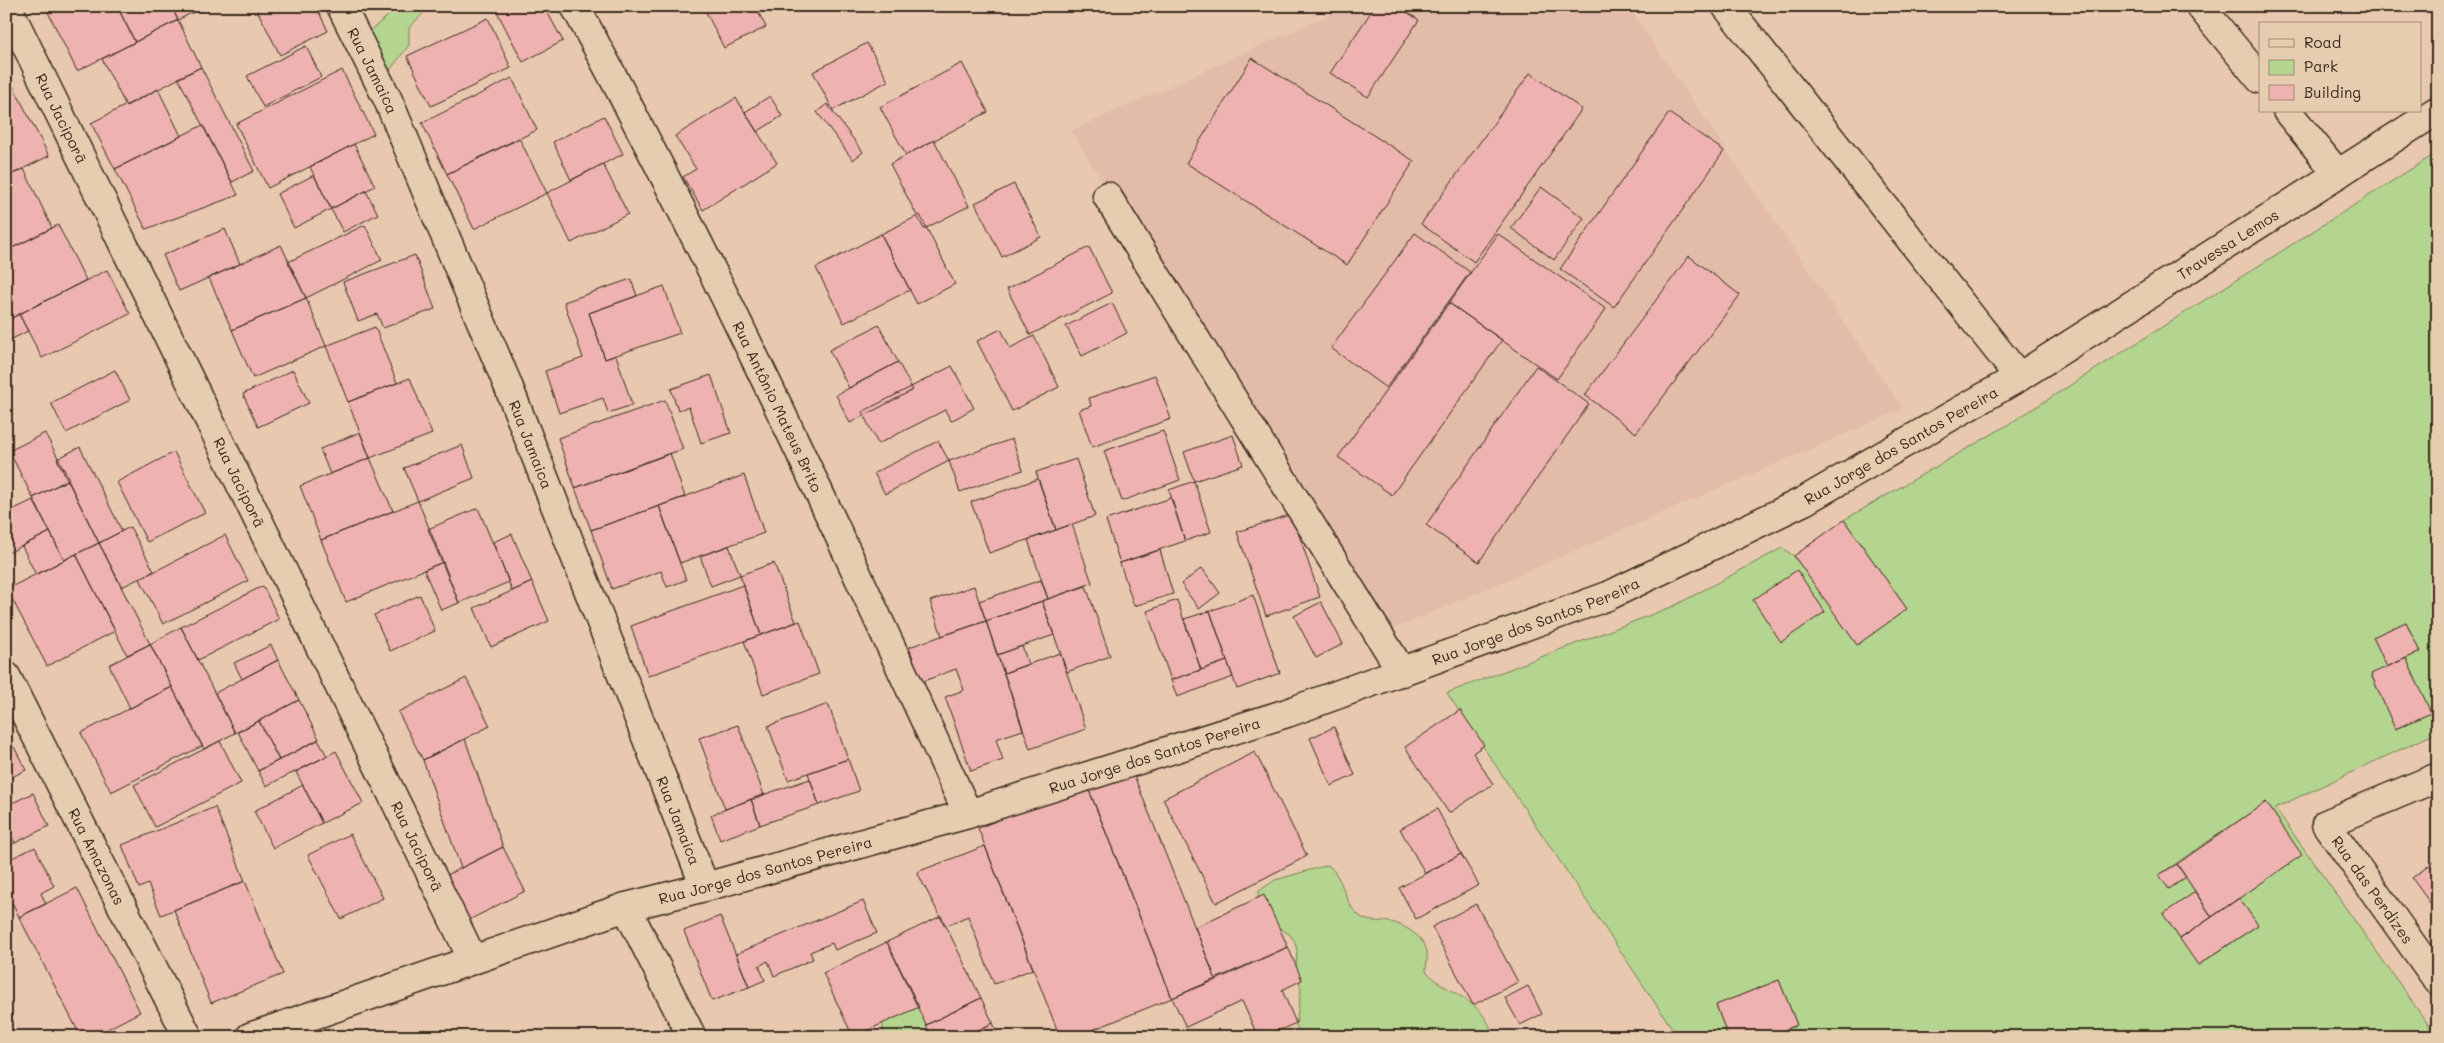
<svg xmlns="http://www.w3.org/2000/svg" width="2444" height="1043" font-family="Mali,sans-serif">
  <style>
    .built { fill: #e3bca9 }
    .green { fill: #b3d58f; stroke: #778056; fill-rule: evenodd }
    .building { fill: #eeb3b0; stroke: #3b2a1e }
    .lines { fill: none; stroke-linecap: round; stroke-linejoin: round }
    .minor-casing { stroke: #3b2a1e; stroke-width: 31 }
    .path { stroke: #3b2a1e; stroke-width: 3; stroke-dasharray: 5 4; stroke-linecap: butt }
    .minor { stroke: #e7cdaf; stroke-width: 28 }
    .labels { text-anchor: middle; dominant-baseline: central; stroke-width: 5; stroke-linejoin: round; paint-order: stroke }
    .street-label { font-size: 15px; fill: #3b2a1e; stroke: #e7cdaf }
  </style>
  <rect width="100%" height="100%" fill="#e8c8af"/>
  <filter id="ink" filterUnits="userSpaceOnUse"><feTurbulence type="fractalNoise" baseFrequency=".02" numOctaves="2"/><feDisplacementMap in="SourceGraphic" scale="10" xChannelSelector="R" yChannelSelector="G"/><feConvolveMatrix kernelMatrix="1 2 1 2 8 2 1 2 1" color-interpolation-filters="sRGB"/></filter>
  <g filter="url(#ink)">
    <!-- built -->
    <path class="built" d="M1348,6H1628L1903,409L1382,634L1071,131Z"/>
    <!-- green -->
    <path class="green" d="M389,6H430L409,28V45L387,74L367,38L371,30L389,15Z
      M2438,152V732L2275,808L2437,1037H1767L1797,1025L1779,980L1716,1005L1728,1037H1678L1447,693L1674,606L1782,548L1794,556L1857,644L1907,609L1844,520L2006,426ZM2406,622L2420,652L2406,658L2430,713L2396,729L2371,675L2387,667L2373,637ZM2266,802L2301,855L2239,898L2258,925L2199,965L2164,914L2195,892L2186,877L2169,889L2159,875Z
      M1328,865C1344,877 1343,900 1357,914C1368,924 1377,920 1390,922C1403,924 1425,937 1427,952C1428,957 1426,965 1426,971C1451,998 1481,996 1494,1037H1304L1296,1026L1301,989L1296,969L1297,950L1294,940L1289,934L1273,924L1257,900L1259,891L1275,880Z
      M910,991L942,1037H884L882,1016Z"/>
    <!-- building -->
    <path class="building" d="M45,6H117L135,42L77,71Z
      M117,6H171L178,20L135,42Z
      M171,6H205L178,20Z
      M255,6H316L328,31L280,55Z
      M494,6H544L563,41L523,62Z
      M703,6H755L766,27L724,48Z
      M1375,6H1398L1419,20L1368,97L1330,73Z
      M488,18L511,68L431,106L407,56Z
      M178,20L201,67L126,106L102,59Z
      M867,43L888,81L833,110L813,72Z
      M306,46L321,77L263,107L247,76Z
      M1252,58L1414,161L1347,265L1186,163Z
      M962,63L988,112L906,155L880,107Z
      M201,67L254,171L232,182L178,78Z
      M342,70L374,134L268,188L236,124Z
      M6,72L49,156L6,177Z
      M1530,73L1582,109L1474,262L1421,224Z
      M512,78L537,130L447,174L422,123Z
      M158,89L181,136L115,169L91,123Z
      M770,96L782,116L757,132L745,112Z
      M736,98L777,163L703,210L683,177L696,169L675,136Z
      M827,104L863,152L853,160L817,112Z
      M1669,113L1724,151L1614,307L1560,269Z
      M604,116L623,154L571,180L553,142Z
      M203,125L238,195L146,229L115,169Z
      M519,138L547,193L474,229L447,174Z
      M934,140L969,206L924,229L890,164Z
      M354,144L375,186L331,209L310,167Z
      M603,164L628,214L571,243L547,193Z
      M24,169L52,228L6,251V177Z
      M314,175L331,209L294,228L277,194Z
      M1014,184L1041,237L1002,257L975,203Z
      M1541,187L1584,218L1554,260L1511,228Z
      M366,191L378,214L343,232L331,209Z
      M920,215L955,284L917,304L881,234Z
      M58,225L86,280L6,321V251Z
      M365,225L382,260L306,298L288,262Z
      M225,229L240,264L179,291L163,255Z
      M1415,233L1470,272L1386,388L1331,348Z
      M881,234L910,290L844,323L816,268Z
      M1498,234L1606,309L1557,379L1449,303Z
      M281,245L306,298L232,330L209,278Z
      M1089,247L1112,293L1030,335L1007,289Z
      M415,255L435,309L383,328L377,314L358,321L343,282Z
      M1689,256L1740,295L1636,433L1585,395Z
      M107,270L130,314L42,358L19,314Z
      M631,279L637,296L589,313L605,359L616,355L632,405L608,413L603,398L559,413L545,371L583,358L564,302Z
      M664,286L680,333L605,359L589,313Z
      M306,298L326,346L253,378L232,330Z
      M1112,303L1127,333L1082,356L1066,326Z
      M1449,303L1502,340L1392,495L1338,457Z
      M19,314L28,331L6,342V321Z
      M879,325L898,362L849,388L829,350Z
      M375,327L397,383L348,402L326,346Z
      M1001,329L1010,348L1034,336L1059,387L1012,411L977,341Z
      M898,362L913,390L850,423L836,395Z
      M952,366L974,408L951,421L945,410L878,444L862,412Z
      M1536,366L1589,404L1479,562L1426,525Z
      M115,370L130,400L66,433L51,403Z
      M293,370L309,403L258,427L243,394Z
      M711,375L731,433L701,443L689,407L678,410L671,389Z
      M1155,375L1171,419L1092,447L1079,410L1091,406L1089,398Z
      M410,378L432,434L370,458L348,402Z
      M665,400L683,449L575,488L558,438Z
      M1163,431L1180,480L1122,501L1104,451Z
      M360,432L370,458L330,474L320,449Z
      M45,433L69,479L33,498L9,451Z
      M1233,435L1243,465L1194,481L1184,452Z
      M1012,439L1023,470L960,492L949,461Z
      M938,441L949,461L885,494L874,473Z
      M462,445L474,478L418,501L404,468Z
      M80,447L122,531L99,543L57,459Z
      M174,452L205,513L147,542L117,482Z
      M670,453L685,497L591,530L575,488Z
      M370,458L393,511L321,540L300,486Z
      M1076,459L1095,516L1056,530L1036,472Z
      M744,475L764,533L680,563L659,506Z
      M1038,479L1056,530L989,553L971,502Z
      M68,480L99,543L64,560L33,498Z
      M1194,481L1211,532L1185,541L1169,490Z
      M1171,498L1185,541L1120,563L1106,520Z
      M33,500L50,532L6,554V513Z
      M418,501L443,562L346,602L321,540Z
      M659,506L686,580L667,587L661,571L612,589L591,530Z
      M478,508L509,582L459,603L428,529Z
      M1292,514L1320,597L1266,616L1237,532Z
      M1844,520L1907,609L1857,645L1794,556Z
      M1072,524L1092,583L1048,599L1028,540Z
      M130,527L154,571L122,587L99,543Z
      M50,532L64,560L36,575L22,546Z
      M512,534L532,582L512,591L493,542Z
      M225,535L248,581L163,624L140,579Z
      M99,543L150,644L127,655L76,554Z
      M729,546L740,575L711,586L700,556Z
      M1160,550L1173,594L1134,606L1120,563Z
      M76,554L115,631L47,666L7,589Z
      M443,562L459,603L441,610L424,570Z
      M774,563L796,622L761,635L740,575Z
      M1202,568L1220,593L1199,609L1181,584Z
      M1797,570L1825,612L1781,642L1753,600Z
      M1041,580L1048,599L986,621L979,601Z
      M532,582L549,621L491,647L474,608Z
      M743,585L761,635L648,676L631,626Z
      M263,586L279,619L198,660L181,627Z
      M974,586L986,621L942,636L930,601Z
      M1086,586L1110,656L1067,672L1042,601Z
      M420,595L435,631L390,651L374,615Z
      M1253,595L1280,673L1237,689L1210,611Z
      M1177,600L1201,670L1171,680L1147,611Z
      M1042,601L1054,635L997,655L986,621Z
      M1321,602L1343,644L1316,658L1294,616Z
      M1210,611L1227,661L1201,670L1184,619Z
      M800,621L819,674L763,694L744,641Z
      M986,621L1023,730L996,739L1003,760L971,771L945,697L964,690L956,669L921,682L909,647Z
      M2406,622L2420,652L2387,667L2373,637Z
      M181,627L235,733L204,749L150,644Z
      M150,644L172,687L130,708L109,665Z
      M271,645L278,660L242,679L234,663Z
      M1022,646L1028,664L1004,673L997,655Z
      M1060,653L1086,729L1030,749L1004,673Z
      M2406,658L2431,713L2395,729L2371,674Z
      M278,660L299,700L235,733L215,693Z
      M1227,661L1233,677L1177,697L1171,680Z
      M466,678L490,726L423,760L398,712Z
      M172,687L202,746L111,792L81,733Z
      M299,700L319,739L279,760L259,721Z
      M828,704L848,759L788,780L768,726Z
      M1460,710L1484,745L1473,753L1493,784L1449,813L1405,747Z
      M259,721L279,760L258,771L238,732Z
      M738,725L764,795L725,809L699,738Z
      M1334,727L1355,775L1331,786L1310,738Z
      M465,739L503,847L461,868L423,760Z
      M318,740L327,756L266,786L258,771Z
      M220,741L241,783L155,827L134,785Z
      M14,747L26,770L6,780V751Z
      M336,751L363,803L322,823L296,772Z
      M1255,752L1307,856L1216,903L1163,799Z
      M848,759L859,791L819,805L808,773Z
      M1131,768L1216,980L1172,998L1087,785Z
      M810,779L819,805L760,825L751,799Z
      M303,785L322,823L273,848L254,811Z
      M1087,785L1172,998L1075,1037H1060L978,828Z
      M33,793L49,826L15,843L6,827V806Z
      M751,799L760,825L720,840L711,815Z
      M2266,802L2302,855L2212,917L2177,864Z
      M215,807L245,881L161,915L148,884L139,888L122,845Z
      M1437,809L1461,854L1425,873L1400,829Z
      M6,827L15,843L6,848Z
      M350,834L383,898L341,919L308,855Z
      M985,846L1033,969L994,984L968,916L945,926L917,872Z
      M35,847L54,886L41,893L46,904L19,917L13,904L6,908V861Z
      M503,847L525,891L469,920L447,875Z
      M1461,854L1479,885L1416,919L1399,888Z
      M2438,859V914L2412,878Z
      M2177,864L2186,877L2169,889L2159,875Z
      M245,881L283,974L211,1003L174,910Z
      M77,888L140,1012L92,1037H81L19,917Z
      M2195,892L2212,917L2180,939L2163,914Z
      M1264,895L1288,947L1216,980L1195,927Z
      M2239,898L2258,925L2198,965L2180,939Z
      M863,901L877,933L835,950L832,943L810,952L813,959L774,976L768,961L759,966L765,980L749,987L736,954Z
      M1476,904L1518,982L1473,1005L1432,927Z
      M720,916L749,987L712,1001L684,931Z
      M941,916L981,998L926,1025L887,942Z
      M887,942L919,1007L853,1037L823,973Z
      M1288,947L1302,980L1282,990L1296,1023L1264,1037H1258L1242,1001L1186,1027L1172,998Z
      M1779,980L1797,1025L1767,1037H1728L1716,1005Z
      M1528,986L1542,1014L1520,1025L1505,998Z
      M981,998L993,1023L964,1037H932L926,1025Z
      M993,1023L999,1037H964Z"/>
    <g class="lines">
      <!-- minor casing -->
      <g class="minor-casing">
        <g id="minor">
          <path id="s1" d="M7,6L472,958"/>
          <path id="s2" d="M341,6L388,100L507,383L705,887"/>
          <path id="s3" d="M575,6C718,269 843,542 968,814"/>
          <path d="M1726,6L2019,377"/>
          <path d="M2200,6L2260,79"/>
          <path d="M2287,111L2338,174"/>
          <path d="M1107,196L1402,672"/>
          <path id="s4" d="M6,676L188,1037"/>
          <path id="s5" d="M2438,777L2326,824L2438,981"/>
          <path d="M626,907L692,1037"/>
          <path id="s6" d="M250,1037L626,907L705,887L968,814L1287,713L1608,596L1804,501L2019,377L2438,110"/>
        </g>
      </g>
      <!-- path -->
      <path class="path" d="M377,1031L390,1037"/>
      <!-- minor -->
      <use href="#minor" class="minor"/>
    </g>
  </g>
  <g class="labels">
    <!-- street labels -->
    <g class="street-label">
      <text stroke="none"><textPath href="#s2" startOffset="72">Rua Jamaica</textPath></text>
      <text stroke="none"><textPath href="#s1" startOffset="125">Rua Jaciporã</textPath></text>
      <text stroke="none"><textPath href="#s6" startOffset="2142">Travessa Lemos</textPath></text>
      <text stroke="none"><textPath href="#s3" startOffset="449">Rua Antônio Mateus Brito</textPath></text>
      <text stroke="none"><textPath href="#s2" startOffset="478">Rua Jamaica</textPath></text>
      <text stroke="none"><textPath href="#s6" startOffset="1758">Rua Jorge dos Santos Pereira</textPath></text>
      <text stroke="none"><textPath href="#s1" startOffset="530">Rua Jaciporã</textPath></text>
      <text stroke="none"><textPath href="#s6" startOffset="1352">Rua Jorge dos Santos Pereira</textPath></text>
      <text stroke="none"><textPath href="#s6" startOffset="948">Rua Jorge dos Santos Pereira</textPath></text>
      <text stroke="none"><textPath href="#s2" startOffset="882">Rua Jamaica</textPath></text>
      <text stroke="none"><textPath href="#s1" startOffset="935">Rua Jaciporã</textPath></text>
      <text stroke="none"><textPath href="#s4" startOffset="202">Rua Amazonas</textPath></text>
      <text stroke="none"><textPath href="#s6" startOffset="542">Rua Jorge dos Santos Pereira</textPath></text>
      <text stroke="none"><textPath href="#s5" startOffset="202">Rua das Perdizes</textPath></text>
    </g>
  </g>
  <!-- margin -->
  <rect width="2444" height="1043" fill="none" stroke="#e7cdaf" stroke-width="25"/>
  <rect x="12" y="12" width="2419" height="1018" fill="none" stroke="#3b2a1e" stroke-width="2" filter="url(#ink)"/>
  <!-- legend -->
  <rect x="2259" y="22" width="162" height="90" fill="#e7cdaf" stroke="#a28c75"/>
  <rect x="2269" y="39" width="25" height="8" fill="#e7cdaf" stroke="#a28c75"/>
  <text x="2304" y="48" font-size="15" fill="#3b2a1e">Road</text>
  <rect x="2269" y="60" width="25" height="15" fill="#b3d58f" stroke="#a28c75"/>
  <text x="2304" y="72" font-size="15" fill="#3b2a1e">Park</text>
  <rect x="2269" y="85" width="25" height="15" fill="#eeb3b0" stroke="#a28c75"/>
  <text x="2304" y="98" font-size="15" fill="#3b2a1e">Building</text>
</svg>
